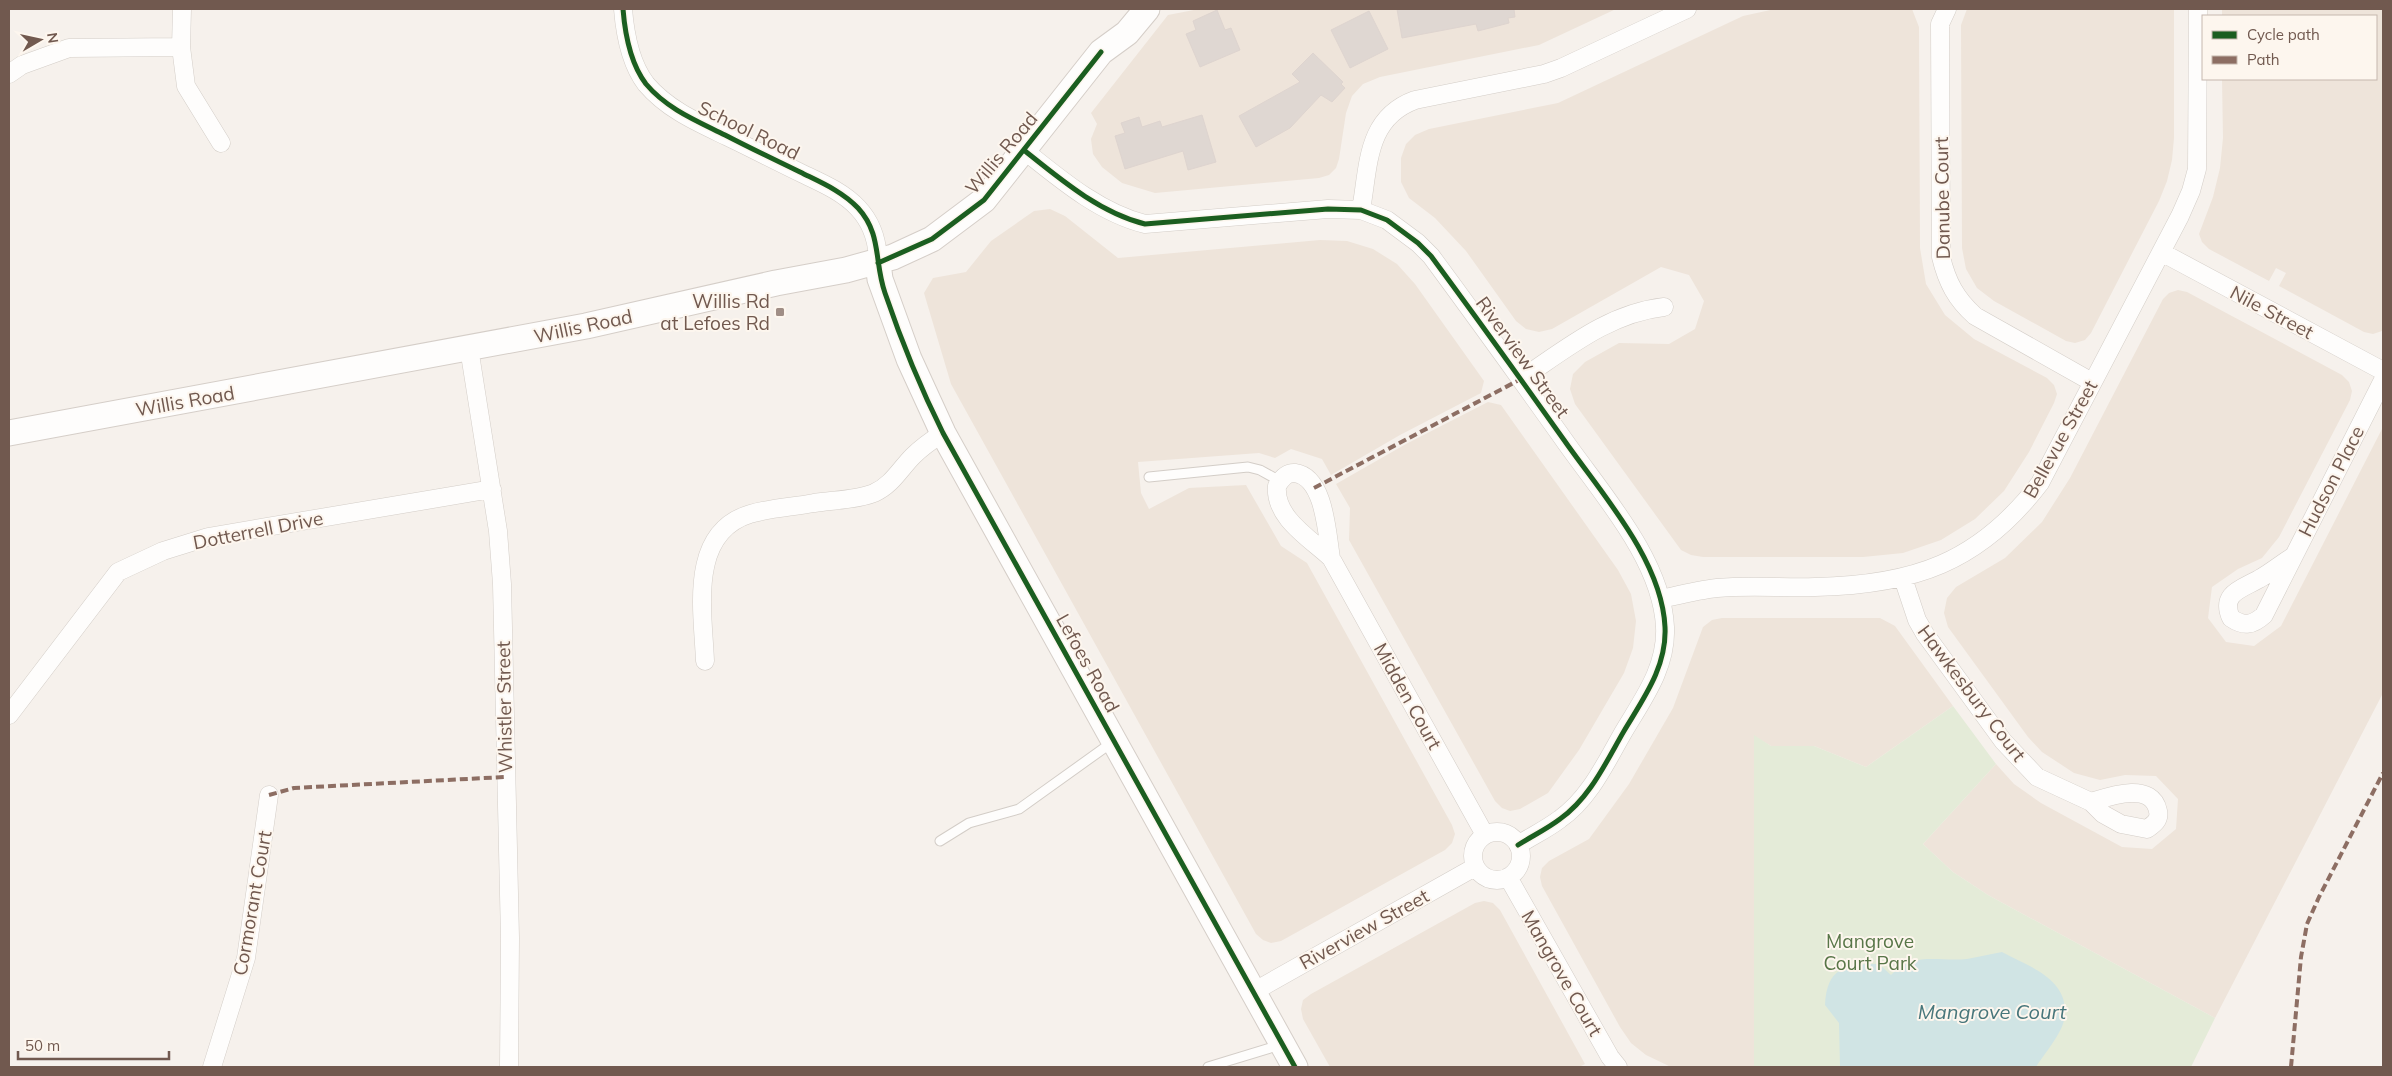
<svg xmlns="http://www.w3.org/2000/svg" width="2392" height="1076" font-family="Mulish,sans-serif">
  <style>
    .residential { fill: #eee4da }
    .green { fill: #e4ebd8 }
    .water { fill: #d0e4e4 }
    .building { fill: #dfd7d2; stroke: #ded4cf }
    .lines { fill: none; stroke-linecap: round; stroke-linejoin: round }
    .lane-casing { stroke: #d3cdc7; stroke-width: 11 }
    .street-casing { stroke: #d3cdc7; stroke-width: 19 }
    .secondary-casing { stroke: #d5cec8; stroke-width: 27 }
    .lane { stroke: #fefdfc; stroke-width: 9 }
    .street { stroke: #fefdfc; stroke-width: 18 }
    .secondary { stroke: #fefdfc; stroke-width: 25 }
    .quiet { stroke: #8d6e63; stroke-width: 4; stroke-dasharray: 8 4; stroke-linecap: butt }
    .cycleway-casing { stroke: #fdf6ee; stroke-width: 8 }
    .cycleway { stroke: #1b5e20; stroke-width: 5 }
    .poi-dot { fill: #a08e86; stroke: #fdf6ee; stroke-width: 2 }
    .labels { text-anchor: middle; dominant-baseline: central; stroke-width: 4; stroke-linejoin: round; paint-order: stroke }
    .street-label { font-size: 19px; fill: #71594f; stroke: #fdf6ee }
    .poi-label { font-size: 19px; fill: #71594f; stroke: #fdf6ee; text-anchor: end }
    .park-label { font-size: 19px; fill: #587648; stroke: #fdf6ee }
    .water-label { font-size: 20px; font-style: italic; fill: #47767b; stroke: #fdf6ee }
  </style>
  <rect width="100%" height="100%" fill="#f6f1ec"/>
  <!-- residential -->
  <path class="residential" d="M1199,9H1616L1539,45L1380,77L1363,84L1352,96L1346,113L1339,159L1336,168L1329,175L1319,178L1155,193L1122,183L1102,167L1093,154L1091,139L1097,124L1091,113L1168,15Z
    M1775,9H1912L1919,27L1920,248L1926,284L1945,315L1974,339L2047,378L2054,385L2057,394L2054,403L2029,452L2004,491L1975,519L1941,540L1903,553L1863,557H1703L1691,555L1681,550L1575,404L1570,389L1573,374L1585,362L1619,343L1669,344L1695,329L1704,301L1689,275L1661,267L1552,329L1539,332L1526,329L1516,321L1466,251L1435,218L1409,198L1401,182V158L1406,144L1415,135L1429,129L1558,103L1743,16Z
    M1967,9H2174V138L2172,160L2167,181L2159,201L2091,333L2085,340L2075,343L2066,341L1994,301L1977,288L1966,269L1962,248L1961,25Z
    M2222,9H2383L2382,331L2373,334L2364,332L2279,286L2286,273L2276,268L2269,281L2209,249L2202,242L2199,234L2213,197L2220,168L2223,138L2222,79H2376V16H2222Z
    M1050,209L1065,216L1118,258L1320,240L1347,241L1373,249L1397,264L1415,284L1484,381L1481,393L1400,435L1331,475L1322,459L1291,449L1275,458L1259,453L1138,462L1141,493L1149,509L1189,488L1246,485L1281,546L1307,563L1452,825L1455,834L1452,843L1445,850L1281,941L1271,943L1263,940L1256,934L951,384L924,293L933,278L966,272L991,241L1034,211Z
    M2178,290L2187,292L2342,375L2349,382L2352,391L2350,400L2279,537L2262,558L2238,569L2212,587L2208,618L2226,642L2254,646L2281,626L2383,427V693L2215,1018L1988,895L1953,872L1923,844L1996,764L2014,784L2041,803L2122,847L2152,849L2176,829L2178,799L2156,776L2125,775L2100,780L2074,773L2042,752L2028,737L1948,627L1944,613L1947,598L1956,587L2005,558L2042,522L2070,478L2163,299L2169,293Z
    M1488,402L1501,405L1618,570L1631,594L1636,621L1633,648L1624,673L1579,750L1548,793L1520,809L1510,811L1502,808L1495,801L1349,540L1350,508L1336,484L1406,444Z
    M1722,618H1880L1895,626L1953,706L1866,767L1814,746H1771L1754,736V1067H1671L1646,1055L1631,1043L1620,1027L1542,886L1540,877L1542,868L1549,861L1589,839L1629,784L1673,708L1703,627L1712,620Z
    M1484,901L1493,903L1500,910L1585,1064L1579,1067H1330L1303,1019L1301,1009L1303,1000L1311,994L1475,903Z"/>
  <!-- green -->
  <path class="green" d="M1953,706L1996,764L1923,844L1953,872L1988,895L2215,1018L2191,1067H1754V735L1771,746H1814L1866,767Z"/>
  <!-- water -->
  <path class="water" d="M2002,952C2030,967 2072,980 2064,1020C2062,1033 2043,1056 2036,1067H1840L1839,1023L1825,1005C1827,968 1844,964 1879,964L1891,975C1914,951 1938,962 1967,959C1979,957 1990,954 2002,952Z"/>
  <!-- building -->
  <path class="building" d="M1397,9H1514L1515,17L1508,18L1509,23L1478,31L1476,24L1402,38Z
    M1217,10L1225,30L1231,28L1240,50L1200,67L1186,34L1196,30L1193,21Z
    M1369,11L1388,49L1350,68L1331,30Z
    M1313,53L1343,82L1341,84L1345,88L1332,102L1321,95L1290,128L1256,147L1239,116L1300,82L1292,74Z
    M1202,115L1216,162L1188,170L1183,151L1125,169L1115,136L1125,133L1121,123L1139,117L1142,127L1160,121L1162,127Z"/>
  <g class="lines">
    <!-- lane casing -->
    <g class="lane-casing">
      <path id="lane" d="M1149,477L1248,467L1260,470L1280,481
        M940,841L969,823L1019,809L1114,741
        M1208,1067L1280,1045"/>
    </g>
    <!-- street casing -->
    <g class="street-casing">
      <path id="street" d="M182,9L181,47L186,86L221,143
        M623,9C625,34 630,63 646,84C668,110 699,123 728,137C753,149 778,162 803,174C822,183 843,192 858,208C873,224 878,242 878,263
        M1947,9L1940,24L1941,257C1947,282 1956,299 1975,316L2092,382
        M9,74L22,65L69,48L181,47
        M1025,151C1060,179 1100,213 1145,224L1328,209L1361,210L1387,220L1418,243L1431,256C1476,317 1520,378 1564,440C1601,493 1662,560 1665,627C1667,667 1643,699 1624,731C1606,762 1590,798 1560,819C1547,829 1532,836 1518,845
        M1361,210C1369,165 1366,118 1415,100L1544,74L1561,68L1687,9
        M2161,252L2383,371
        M469,348L498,531L502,584L510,938L509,1067
        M1521,379C1566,349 1609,313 1664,307
        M2292,557C2281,564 2270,573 2259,579C2242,589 2220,593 2231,618C2244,627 2253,625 2264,615L2383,380
        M1331,558C1327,535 1325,477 1295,473C1286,472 1281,479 1277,486C1274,518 1311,539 1331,558L1485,835
        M1903,578L1917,620L1925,634L2003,741L2037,777L2091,802L2103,814L2121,824L2147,829C2154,824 2160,820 2158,811C2152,781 2110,796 2091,802
        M1661,599C1679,595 1698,590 1717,588C1749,585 1783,588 1815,587C1913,585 1979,563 2040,483L2180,216L2191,191L2197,169L2198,9
        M705,661C703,611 688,533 750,514C771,508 793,507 814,503C833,500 857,500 874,493C892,485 900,469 913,456C922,447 932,440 943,433
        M9,715L118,572L163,551L208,537L492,489
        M1473 856a24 24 0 1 1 48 0a24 24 0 1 1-48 0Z
        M1508,877L1610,1057L1618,1067
        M1253,992L1475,867
        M212,1067L246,958L269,795"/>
    </g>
    <!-- secondary casing -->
    <g class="secondary-casing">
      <path id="secondary" d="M878,263L880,279L909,359L943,433L1295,1067
        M9,433L586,326L776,283L846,270L893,257L932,239L984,200L1101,52L1127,33L1147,9"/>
    </g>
    <!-- lane -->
    <use href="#lane" class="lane"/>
    <!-- street -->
    <use href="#street" class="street"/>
    <!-- secondary -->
    <use href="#secondary" class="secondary"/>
    <!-- quiet -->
    <path class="quiet" d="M1314,488L1521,379
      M269,795L294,788L505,777
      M2291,1067L2301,957L2307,924L2319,897L2383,773"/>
    <!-- cycleway casing -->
    <g class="cycleway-casing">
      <path id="cycleway" d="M623,9C625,34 630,63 646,84C667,109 697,121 725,135C750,148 775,160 800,172C820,182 842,191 858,208C882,234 874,262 885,293C901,340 920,387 943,433L1295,1067
        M1025,151C1060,179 1100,213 1145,224L1328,209L1361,210L1387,220L1418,243L1431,256C1476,317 1520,378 1564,440C1601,493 1662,560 1665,627C1667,667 1643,699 1624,731C1606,762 1590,798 1560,819C1547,829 1532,836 1518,845
        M878,263L932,239L984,200L1101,52"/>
    </g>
    <!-- cycleway -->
    <use href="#cycleway" class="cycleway"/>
  </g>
  <!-- markers -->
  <rect class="poi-dot" x="775" y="307" width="10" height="10" rx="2.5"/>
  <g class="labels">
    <!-- street labels -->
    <g class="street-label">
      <text transform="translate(749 130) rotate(26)">School Road</text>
      <text transform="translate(1001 153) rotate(-50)">Willis Road</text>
      <text transform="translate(1942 198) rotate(-91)">Danube Court</text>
      <text transform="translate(2272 312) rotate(28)">Nile Street</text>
      <text transform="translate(583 326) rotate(-12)">Willis Road</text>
      <text transform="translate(1523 357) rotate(54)">Riverview Street</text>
      <text transform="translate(185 401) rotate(-10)">Willis Road</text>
      <text transform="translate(2060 439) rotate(-61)">Bellevue Street</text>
      <text transform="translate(2331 481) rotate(-63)">Hudson Place</text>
      <text transform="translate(258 530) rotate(-11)">Dotterrell Drive</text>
      <text transform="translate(1088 663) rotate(61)">Lefoes Road</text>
      <text transform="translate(1972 693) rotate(53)">Hawkesbury Court</text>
      <text transform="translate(1408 696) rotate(61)">Midden Court</text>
      <text transform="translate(504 707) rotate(-91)">Whistler Street</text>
      <text transform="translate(252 903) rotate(-80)">Cormorant Court</text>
      <text transform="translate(1364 929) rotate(-29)">Riverview Street</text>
      <text transform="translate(1562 973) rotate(60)">Mangrove Court</text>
    </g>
    <!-- poi labels -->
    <g class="poi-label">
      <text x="770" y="301">Willis Rd<tspan x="770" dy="22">at Lefoes Rd</tspan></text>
    </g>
    <!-- park labels -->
    <g class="park-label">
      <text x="1870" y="941">Mangrove<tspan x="1870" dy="22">Court Park</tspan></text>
    </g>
    <!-- water labels -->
    <g class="water-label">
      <text x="1992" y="1011">Mangrove Court</text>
    </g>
  </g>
  <!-- border -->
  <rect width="2392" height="1076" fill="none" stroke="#71594f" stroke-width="20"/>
  <!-- legend -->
  <rect x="2202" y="15" width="175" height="65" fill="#fdf6ee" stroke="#c5b7ae"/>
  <rect x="2212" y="31" width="25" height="8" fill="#1b5e20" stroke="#c5b7ae"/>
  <text x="2247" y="40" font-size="15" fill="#71594f">Cycle path</text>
  <rect x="2212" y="56" width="25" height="8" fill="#8d6e63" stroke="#c5b7ae"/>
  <text x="2247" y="65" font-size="15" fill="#71594f">Path</text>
  <!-- north arrow -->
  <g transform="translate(40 40) rotate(81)" stroke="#fdf6ee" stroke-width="4" paint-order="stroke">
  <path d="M0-4L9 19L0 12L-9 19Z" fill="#71594f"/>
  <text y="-8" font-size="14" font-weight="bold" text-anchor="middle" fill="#71594f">N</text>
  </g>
  <!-- scale -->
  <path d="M18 1051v8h151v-8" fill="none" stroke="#71594f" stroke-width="2.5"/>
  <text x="25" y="1051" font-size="15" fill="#71594f" stroke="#fdf6ee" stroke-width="4" paint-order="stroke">50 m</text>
</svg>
